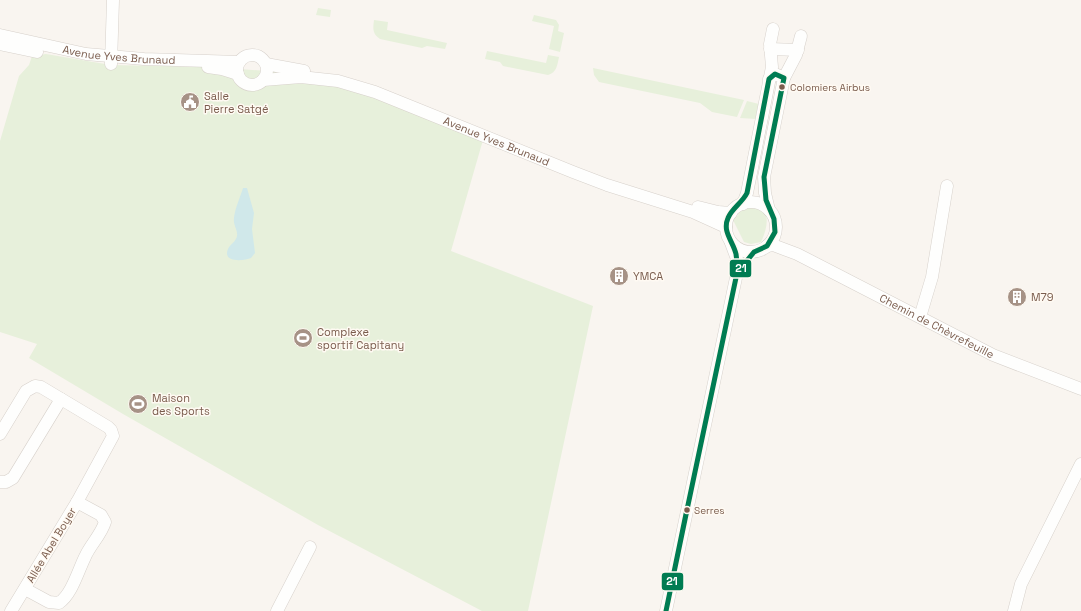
<svg xmlns="http://www.w3.org/2000/svg" width="1081" height="611" font-family="'Space Grotesk',sans-serif">
  <style>
    .green { fill: #e7f0db }
    .water { fill: #d0e8ea }
    .lines { fill: none; stroke-linecap: round; stroke-linejoin: round }
    .minor-casing { stroke: #d7d1cb; stroke-width: 13 }
    .minor { stroke: #fefefd; stroke-width: 12 }
    .bus-1-casing { stroke: #fffaf3; stroke-width: 8 }
    .bus-1 { stroke: #007c52; stroke-width: 5 }
    .bus-dot { fill: #7a5c4d; stroke: #fffaf3; stroke-width: 1.5 }
    .labels { text-anchor: middle; dominant-baseline: central; stroke-width: 3; stroke-linejoin: round; paint-order: stroke }
    .bus-label { font-size: 10px; fill: #7a5c4d; stroke: #fffaf3; text-anchor: start }
    .street-label { font-size: 11px; fill: #7a5c4d; stroke: #fffaf3 }
    .poi-label { font-size: 11px; fill: #7a5c4d; stroke: #fffaf3; text-anchor: start }
    .line-badge { stroke: #fffaf3; stroke-width: 1.5 }
    .badge-label { font-size: 11px; text-anchor: middle; font-weight: bold; fill: #fff }
  </style>
  <rect width="100%" height="100%" fill="#f9f5f0"/>
  <!-- green -->
  <path class="green" d="M318,8L331,10L330,17L316,15Z
    M534,15L556,20L559,25L558,31L564,33L560,52L549,49L554,26L532,21Z
    M374,20L388,22L387,30L447,43L445,49L427,46L422,48L380,39C372,34 373,28 374,20Z
    M487,51L546,63L548,55L559,57C557,66 557,72 548,75L503,66L500,62L485,59Z
    M46,54L111,65L211,67L309,74L485,133L451,251L593,306L528,611H482L318,525L123,414L29,358L37,344L0,332V141L19,76L29,65L32,56Z
    M593,68L744,100L737,117L712,112L700,103L599,82L594,75Z
    M747,101L763,105L760,114L756,119L740,118Z
    M749,206C773,205 768,227 761,242L751,244L744,242L733,220L734,217L738,215L740,210L747,209Z"/>
  <!-- water -->
  <path class="water" d="M243,188H247L254,213L252,229L255,253L251,258C244,261 222,263 228,249C230,244 236,242 237,236C238,230 233,225 234,218C235,208 240,198 243,188Z"/>
  <g class="lines">
    <!-- minor casing -->
    <g class="minor-casing">
      <g id="minor">
        <path id="s1" d="M0,35L86,54L144,59L239,62"/>
        <path d="M0,44L37,52"/>
        <path d="M770,49L798,50"/>
        <circle cx="252" cy="70" r="15"/>
        <path d="M111,64L113,0"/>
        <path d="M266,64L304,71"/>
        <path d="M208,67L222,69L238,74"/>
        <path d="M784,78L796,55L801,36"/>
        <path id="s2" d="M263,80L301,77L338,81L375,92L573,172L607,185L693,212L726,227"/>
        <circle cx="751" cy="227" r="25"/>
        <path d="M743,204L747,193L772,67L770,44L773,29"/>
        <path d="M698,207L718,212L731,213"/>
        <path d="M769,210L765,193L764,177L784,78L775,74L769,79"/>
        <path id="s3" d="M767,246L773,245L797,254L993,355L1081,389"/>
        <path d="M920,317L932,277L947,186"/>
        <path d="M0,434L26,391L35,386L41,387L108,427L111,430L113,436L77,502L11,611"/>
        <path d="M0,482H6L13,478L61,399"/>
        <path d="M25,589L49,602L59,603C72,594 78,571 85,557C90,545 101,535 105,522L101,515L77,502"/>
        <path d="M277,611L310,547"/>
        <path d="M666,611L737,273V259L731,243"/>
        <path d="M1014,611L1021,584L1081,464"/>
      </g>
    </g>
    <!-- minor -->
    <use href="#minor" class="minor"/>
    <!-- bus-1 casing -->
    <g class="bus-1-casing">
      <path id="bus-1" d="M775,74L784,78L764,177L766,200L774,219L775,232L767,246L754,252L737,273C737,267 737,260 736,254C733,241 722,232 728,218C732,208 742,203 747,193L769,79Z
        M688,505L666,611L687,509Z
        M688,505L737,273
        M688,505L737,273"/>
    </g>
    <!-- bus-1 -->
    <use href="#bus-1" class="bus-1"/>
  </g>
  <!-- icons -->
  <defs>
    <g id="civic-disc" transform="scale(1)"><circle r="9.5" fill="#a69286" stroke="#fffaf3"/><path d="M-.6-6.5H3V-4.5H.6V-3L4-1V1h2V6H-6V1h2V-1L-.6-3ZM-1.2 2.5V6h2.4V2.5Z" fill="#fff"/></g>
    <g id="building-disc" transform="scale(1)"><circle r="9.5" fill="#a69286" stroke="#fffaf3"/><path d="M-4-6H4V6H1V3H-1V6H-4ZM-2.5-4.3h1.7v1.8h-1.7ZM.8-4.3h1.7v1.8H.8ZM-2.5-1h1.7V.8h-1.7ZM.8-1h1.7V.8H.8Z" fill="#fff"/></g>
    <g id="stadium-disc" transform="scale(1)"><circle r="9.5" fill="#a69286" stroke="#fffaf3"/><path d="M0-5a6.5 5 0 1 0 0 10a6.5 5 0 1 0 0-10ZM-3.5-1.8h7v3.6h-7Z" fill="#fff"/></g>
  </defs>
  <g fill-rule="evenodd">
    <use href="#civic-disc" x="190" y="102"/>
    <use href="#building-disc" x="619" y="276"/>
    <use href="#building-disc" x="1017" y="297"/>
    <use href="#stadium-disc" x="303" y="338"/>
    <use href="#stadium-disc" x="138" y="404"/>
  </g>
  <!-- markers -->
  <g class="bus-dot">
    <circle cx="782" cy="87" r="3.5"/>
    <circle cx="687" cy="510" r="3.5"/>
  </g>
  <g class="labels">
    <!-- bus labels -->
    <g class="bus-label">
      <text x="790" y="87">Colomiers Airbus</text>
      <text x="694" y="510">Serres</text>
    </g>
    <!-- street labels -->
    <g class="street-label">
      <text stroke="none"><textPath href="#s1" startOffset="121">Avenue Yves Brunaud</textPath></text>
      <text stroke="none"><textPath href="#s2" startOffset="245">Avenue Yves Brunaud</textPath></text>
      <text stroke="none"><textPath href="#s3" startOffset="189">Chemin de Chèvrefeuille</textPath></text>
      <text transform="translate(51 545) rotate(-59)">Allée Abel Boyer</text>
    </g>
    <!-- poi labels -->
    <g class="poi-label">
      <text x="204" y="96">Salle<tspan x="204" dy="13">Pierre Satgé</tspan></text>
      <text x="633" y="276">YMCA</text>
      <text x="1031" y="297">M79</text>
      <text x="317" y="332">Complexe<tspan x="317" dy="13">sportif Capitany</tspan></text>
      <text x="152" y="398">Maison<tspan x="152" dy="13">des Sports</tspan></text>
    </g>
  </g>
  <g class="line-badge">
    <rect x="729" y="259" width="23" height="19" rx="4" fill="#007c52"/>
    <rect x="661" y="572" width="23" height="19" rx="4" fill="#007c52"/>
  </g>
  <g class="badge-label">
    <text x="741" y="272">21</text>
    <text x="672" y="585">21</text>
  </g>
</svg>
